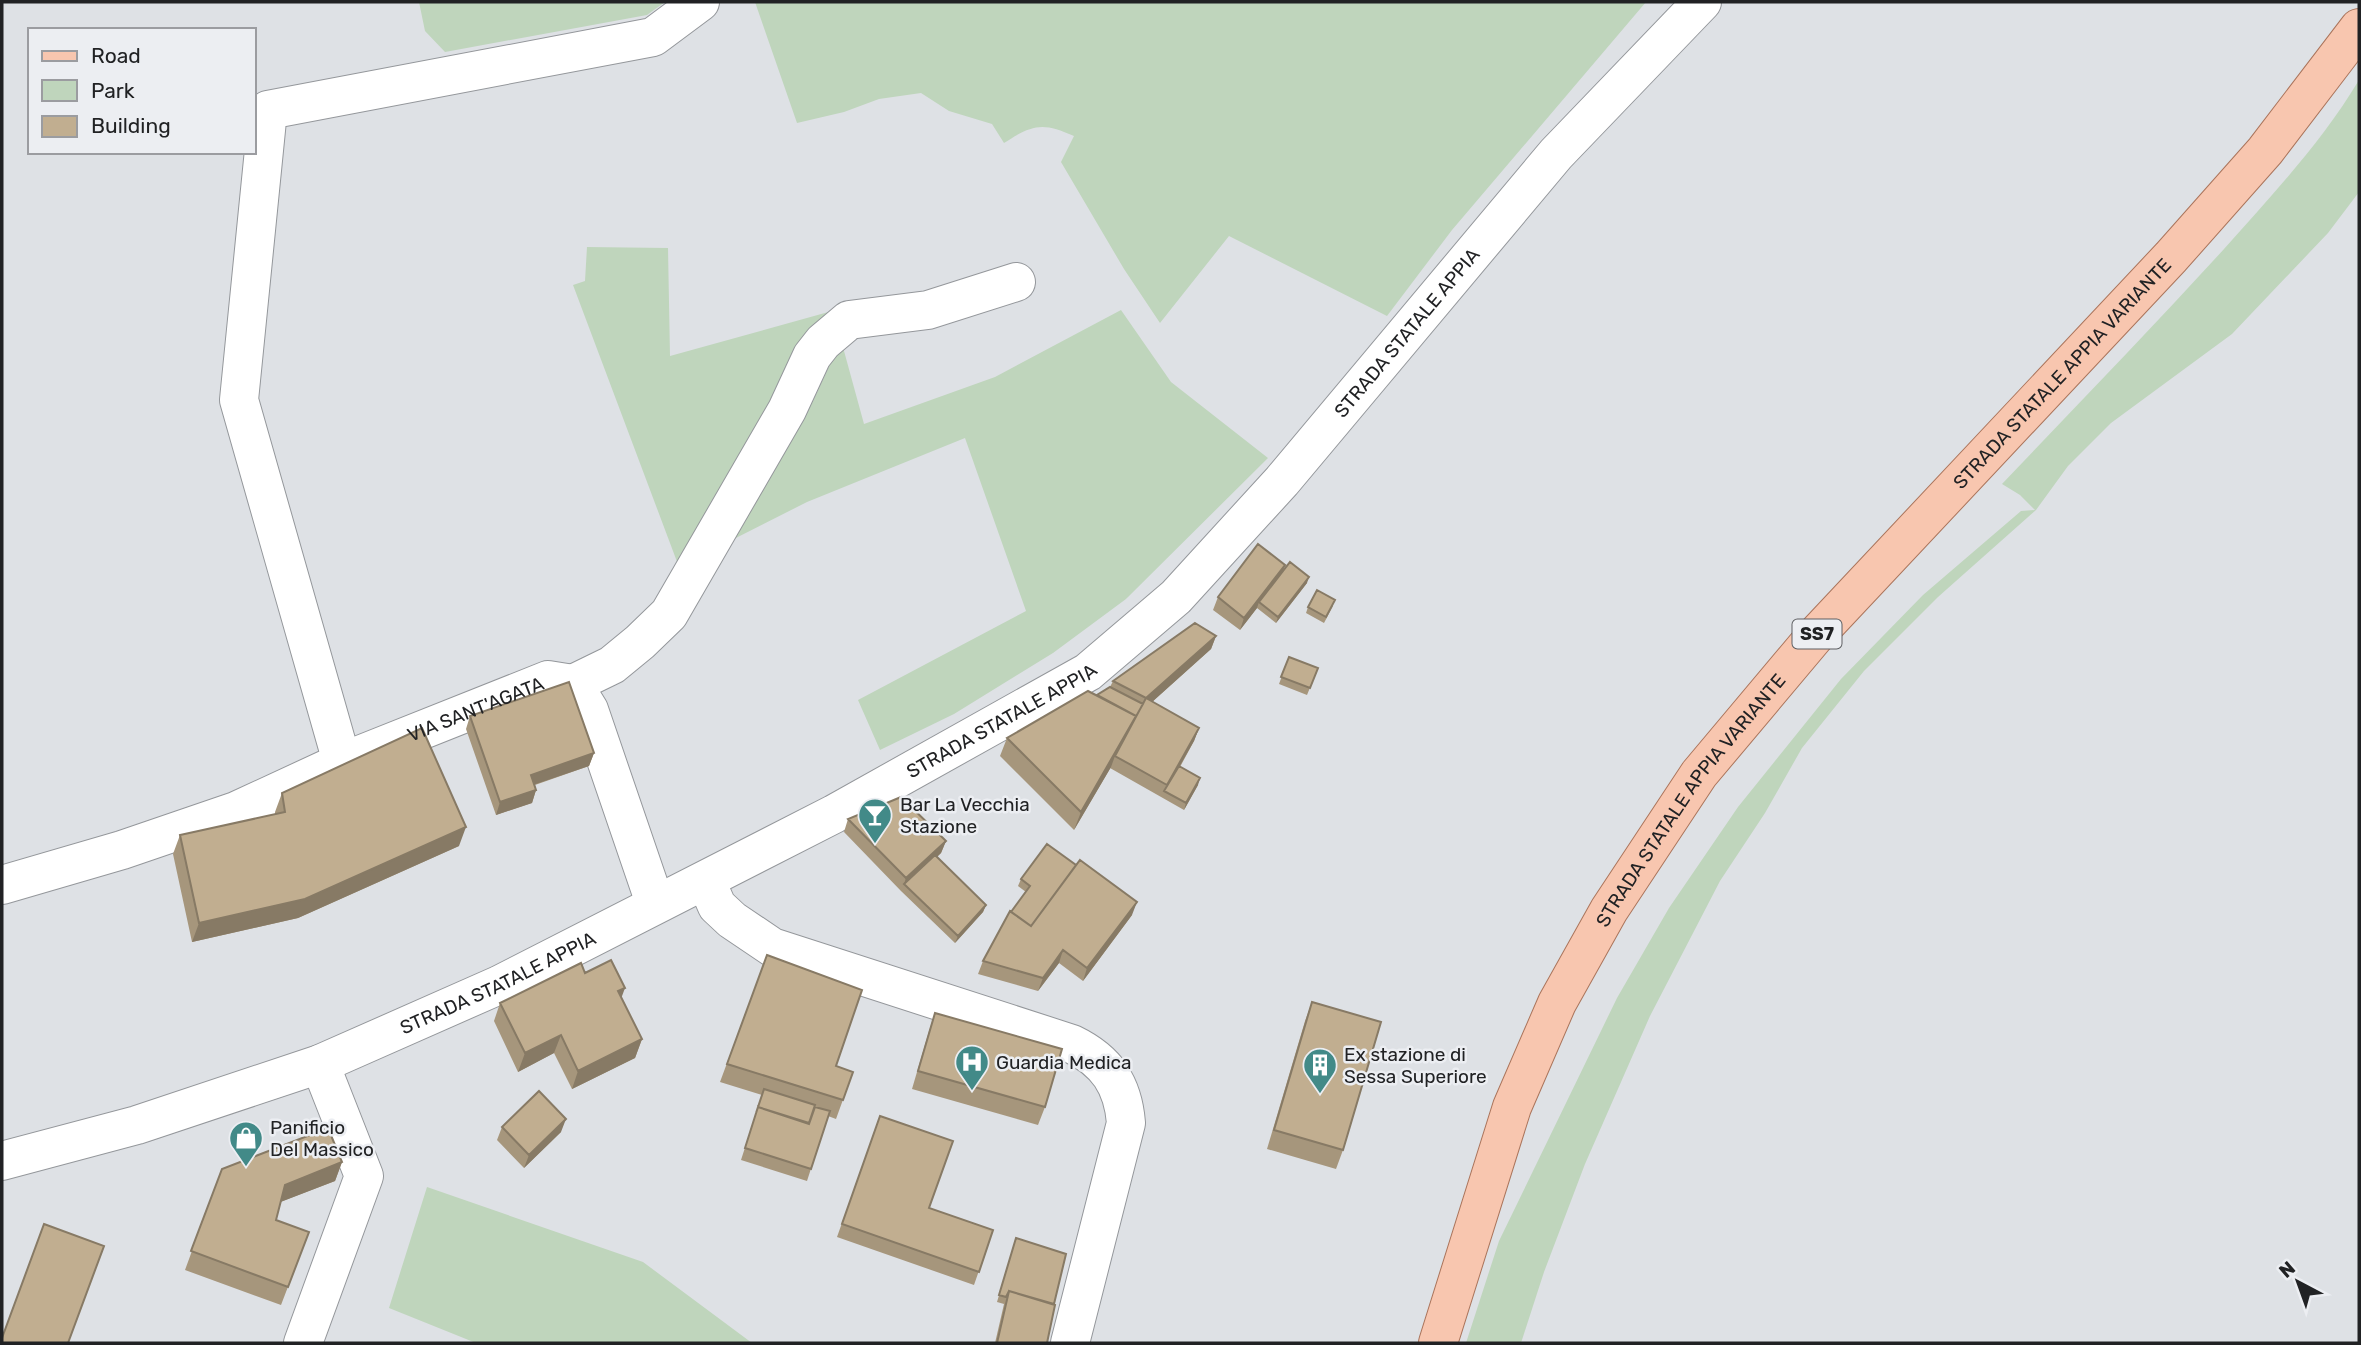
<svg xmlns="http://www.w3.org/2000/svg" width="2361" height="1345" font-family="Rubik,sans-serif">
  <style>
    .green { fill: #bfd5bc }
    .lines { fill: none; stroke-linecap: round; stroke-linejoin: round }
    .minor-casing { stroke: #94979b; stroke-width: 40 }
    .major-casing { stroke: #aa745b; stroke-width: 40 }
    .minor { stroke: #fff; stroke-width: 38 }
    .major { stroke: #f8c6af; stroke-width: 38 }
    .wall { fill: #a6967c }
    .shaded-wall { fill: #877a65 }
    .building { fill: #c1ae90; stroke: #877a65; stroke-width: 2 }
    .labels { text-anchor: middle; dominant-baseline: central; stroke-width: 5; stroke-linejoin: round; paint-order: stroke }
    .shield { fill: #eceef2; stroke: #5e5f62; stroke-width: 2 }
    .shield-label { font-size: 18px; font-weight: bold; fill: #212224 }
    .street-label { font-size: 19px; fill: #212224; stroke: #eceef2 }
    .poi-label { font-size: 19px; fill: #212224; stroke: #eceef2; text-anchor: start }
  </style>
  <rect width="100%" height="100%" fill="#dee1e5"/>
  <!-- green -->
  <path class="green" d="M419,2H665L647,15L445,52L425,31Z
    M755,2H1646L1452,230L1387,316L1229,236L1160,323L1124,269L1061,162L1074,136C1043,122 1033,124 1004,143L992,124L949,111L921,93L879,99L844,112L797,123Z
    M2359,80V192L2328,233L2232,334L2111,423L2068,466L2036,510L1938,597L1864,671L1802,748L1765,813L1720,881L1650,1016L1585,1164L1544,1272L1521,1343H1466L1499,1241L1617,998L1669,908L1738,807L1841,679L1923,595L2021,511L2035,510L2020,495L2002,484C2076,406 2151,329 2224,249C2272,195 2322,142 2359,80Z
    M587,247L668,248L670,356L832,311L679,567L573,285L585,281Z
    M1121,310L1171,382L1268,458L1126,599L1053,653L954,714L880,750L858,700L1026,611L965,438L807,502L726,543L813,401L841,340L864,424L995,377Z
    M427,1187L643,1262L752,1343H476L389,1308Z"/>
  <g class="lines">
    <!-- minor casing -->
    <g class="minor-casing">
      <g id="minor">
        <path d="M573,684L612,665L640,642L669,614L787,410L812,356L823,342L849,320L928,310L1016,282"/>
        <path d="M342,762L239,400L268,110L653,37L700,2"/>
        <path d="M706,881L717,906L732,920L772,947L1072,1044C1107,1061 1123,1085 1126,1123L1070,1343"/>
        <path id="s1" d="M2,885L122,850L236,811L342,762L548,680L573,684L589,710L655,903"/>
        <path id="s2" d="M2,1161L137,1125L320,1064L499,985L834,814L1088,672L1176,597L1282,481L1556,154L1702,2"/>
        <path d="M303,1343L364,1176L320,1064"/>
      </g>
    </g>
    <!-- major casing -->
    <g class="major-casing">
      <g id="major">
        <path id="s3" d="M1438,1343L1512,1107L1557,1003L1609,910L1699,774L1815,636L2171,257L2265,151L2359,28"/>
      </g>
    </g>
    <!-- minor -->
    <use href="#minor" class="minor"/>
    <!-- major -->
    <use href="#major" class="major"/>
  </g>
  <!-- wall -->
  <path class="wall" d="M1285,565L1283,571L1307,583L1276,623L1257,608L1240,630L1213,610L1218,597Z
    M1333,606L1324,623L1306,613L1308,607Z
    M1216,636L1211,649L1152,702L1199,728L1194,741L1180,767L1198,785L1184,810L1110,768L1111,767L1074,830L1000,756L1007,738L1097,695L1110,687L1113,681Z
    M1289,657L1318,668L1307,695L1279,684Z
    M470,716L594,753L589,766L535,785L536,790L532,803L496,815L466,729Z
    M282,793L459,846L298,918L192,942L173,854L180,835L275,814V812Z
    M848,819L946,841L941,853L937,857L986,905L983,912L955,943L901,891L844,832Z
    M1021,879L1132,915L1083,981L1059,963L1038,991L978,974L983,961L1011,912L1026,892L1018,886Z
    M767,955L836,1066L853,1072L836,1119L828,1116L807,1181L741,1160L762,1095L720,1082Z
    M585,973L621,998L642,1039L635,1058L572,1089L554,1053L518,1072L494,1021L500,1003Z
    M1312,1002L1343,1150L1336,1169L1267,1149L1305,1021Z
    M935,1013L1045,1107L1038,1125L912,1089L929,1031Z
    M880,1116L929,1208L993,1230L974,1285L837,1237Z
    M502,1127L561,1132L524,1168L497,1140Z
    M342,1162L335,1181L280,1202L276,1220L309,1232L281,1305L185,1270L222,1169Z
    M1014,1245L1054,1304L1047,1343H995L1004,1304L997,1302Z"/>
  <!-- shaded-wall -->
  <path class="shaded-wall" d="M1285,565L1280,578L1259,602L1257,608L1240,630L1244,618Z
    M1309,577L1307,583L1276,623L1278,617Z
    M1216,636L1211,649L1142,711L1115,756L1111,767L1074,830L1081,812L1146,698Z
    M1199,728L1194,741L1165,792L1164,791L1167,785Z
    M594,753L589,766L527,787L531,775Z
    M1200,778L1198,785L1184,810L1186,803Z
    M536,790L532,803L496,815L500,802Z
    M466,827L459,846L298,918L192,942L199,923Z
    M946,841L941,853L906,886L904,884L906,878Z
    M1137,902L1132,915L1083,981L1087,968Z
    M986,905L983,912L955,943L958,936Z
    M1063,950L1059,963L1038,991L1043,978Z
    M625,988L618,1007V991Z
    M561,1035L554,1053L518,1072L525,1053Z
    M642,1039L635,1058L572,1089L578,1071Z
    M566,1119L561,1132L524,1168L529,1155Z
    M342,1162L335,1181L278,1203L285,1185Z"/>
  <!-- building -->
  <path class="building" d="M1258,544L1285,565L1244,618L1218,597Z
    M1290,562L1309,577L1278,617L1259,602Z
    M1317,590L1335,600L1326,617L1308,607Z
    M1195,623L1216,636L1146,698L1113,681Z
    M1289,657L1318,668L1310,688L1281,677Z
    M569,682L594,753L531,775L536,790L500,802L470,716Z
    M1110,687L1143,704L1134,720L1136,716L1097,695Z
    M1088,691L1136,716L1081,812L1007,738Z
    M1146,698L1199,728L1167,785L1115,756Z
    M422,728L466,827L305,899L199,923L180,835L285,812L282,793Z
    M1179,766L1200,778L1186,803L1164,791Z
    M901,797L946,841L906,878L848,819Z
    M1047,844L1076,865L1031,926L1011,912L1030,886L1021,879Z
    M935,855L986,905L958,936L904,884Z
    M1080,860L1137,902L1087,968L1063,950L1043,978L983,961L1010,911L1031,926Z
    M767,955L862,990L836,1066L853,1072L843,1100L727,1064Z
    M611,960L625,988L618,991L642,1039L578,1071L561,1035L525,1053L500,1003L581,963L585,973Z
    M1312,1002L1381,1022L1343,1150L1274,1130Z
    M935,1013L1062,1049L1045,1107L918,1071Z
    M764,1089L815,1105L809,1123L758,1107L756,1113Z
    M539,1091L566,1119L529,1155L502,1127Z
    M758,1107L809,1124L815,1107L830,1111L811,1169L745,1148Z
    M880,1116L953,1141L929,1208L993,1230L979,1272L842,1224Z
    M328,1128L342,1162L285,1185L276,1220L309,1232L288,1287L191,1251L222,1169Z
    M44,1224L104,1246L68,1343H2V1338Z
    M1016,1238L1066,1254L1054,1304L1009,1291L1006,1297L999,1295Z
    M1009,1291L1055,1305L1047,1343H997Z"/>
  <!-- icons -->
  <defs>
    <g id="bar-pin" transform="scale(1.75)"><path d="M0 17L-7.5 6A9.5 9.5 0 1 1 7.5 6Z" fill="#428a88" stroke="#eceef2"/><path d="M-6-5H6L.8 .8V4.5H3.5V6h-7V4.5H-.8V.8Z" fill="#fff"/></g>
    <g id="hospital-pin" transform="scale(1.75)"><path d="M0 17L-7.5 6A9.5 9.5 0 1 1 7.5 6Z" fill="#428a88" stroke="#eceef2"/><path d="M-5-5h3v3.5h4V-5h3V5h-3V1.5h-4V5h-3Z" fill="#fff"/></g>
    <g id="building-pin" transform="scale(1.75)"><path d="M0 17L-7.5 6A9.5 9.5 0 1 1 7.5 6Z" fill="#428a88" stroke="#eceef2"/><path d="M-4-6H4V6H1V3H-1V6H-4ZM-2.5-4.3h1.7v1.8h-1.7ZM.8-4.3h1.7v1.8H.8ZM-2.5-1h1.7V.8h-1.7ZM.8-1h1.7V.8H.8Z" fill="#fff"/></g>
    <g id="shop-pin" transform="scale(1.75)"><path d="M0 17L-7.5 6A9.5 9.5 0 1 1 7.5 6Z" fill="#428a88" stroke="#eceef2"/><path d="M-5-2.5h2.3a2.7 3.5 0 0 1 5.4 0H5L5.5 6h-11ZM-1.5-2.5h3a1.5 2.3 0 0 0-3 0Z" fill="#fff"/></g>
  </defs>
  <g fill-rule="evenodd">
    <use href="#bar-pin" x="875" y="815"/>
    <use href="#hospital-pin" x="972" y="1062"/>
    <use href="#building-pin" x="1320" y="1065"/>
    <use href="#shop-pin" x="246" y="1138"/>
  </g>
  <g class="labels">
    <!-- shield labels -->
    <rect class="shield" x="1792.5" y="619.5" width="49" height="29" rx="5"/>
    <g class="shield-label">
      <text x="1817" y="634">SS7</text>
    </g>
    <!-- street labels -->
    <g class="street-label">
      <text stroke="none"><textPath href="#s2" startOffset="1662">STRADA STATALE APPIA</textPath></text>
      <text stroke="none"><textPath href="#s3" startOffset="1171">STRADA STATALE APPIA VARIANTE</textPath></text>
      <text stroke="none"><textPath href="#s1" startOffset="506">VIA SANT'AGATA</textPath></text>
      <text stroke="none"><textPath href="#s2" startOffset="1096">STRADA STATALE APPIA</textPath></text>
      <text stroke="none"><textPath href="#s3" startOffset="604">STRADA STATALE APPIA VARIANTE</textPath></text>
      <text stroke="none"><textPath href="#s2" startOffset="528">STRADA STATALE APPIA</textPath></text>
    </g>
    <!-- poi labels -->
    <g class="poi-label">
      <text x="900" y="804">Bar La Vecchia<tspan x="900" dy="22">Stazione</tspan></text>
      <text x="1344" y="1054">Ex stazione di<tspan x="1344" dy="22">Sessa Superiore</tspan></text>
      <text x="996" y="1062">Guardia Medica</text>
      <text x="270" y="1127">Panificio<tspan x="270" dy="22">Del Massico</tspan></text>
    </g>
  </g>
  <!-- border -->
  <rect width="2361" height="1345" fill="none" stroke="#212224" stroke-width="7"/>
  <!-- legend -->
  <rect x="28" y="28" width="228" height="126" fill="#eceef2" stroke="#9b9ca0" stroke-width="2"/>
  <rect x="42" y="51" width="35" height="10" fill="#f8c6af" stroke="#9b9ca0" stroke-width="2"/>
  <text x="91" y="63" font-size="21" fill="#212224">Road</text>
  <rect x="42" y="80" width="35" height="21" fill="#bfd5bc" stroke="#9b9ca0" stroke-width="2"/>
  <text x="91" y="98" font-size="21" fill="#212224">Park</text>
  <rect x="42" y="116" width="35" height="21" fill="#c1ae90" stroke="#9b9ca0" stroke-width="2"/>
  <text x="91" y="133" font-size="21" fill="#212224">Building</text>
  <!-- north arrow -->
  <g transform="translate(2298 1282) rotate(319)" stroke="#eceef2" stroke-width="5" paint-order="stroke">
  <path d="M0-5L12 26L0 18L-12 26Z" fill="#212224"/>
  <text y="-10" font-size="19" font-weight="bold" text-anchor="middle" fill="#212224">N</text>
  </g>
</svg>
